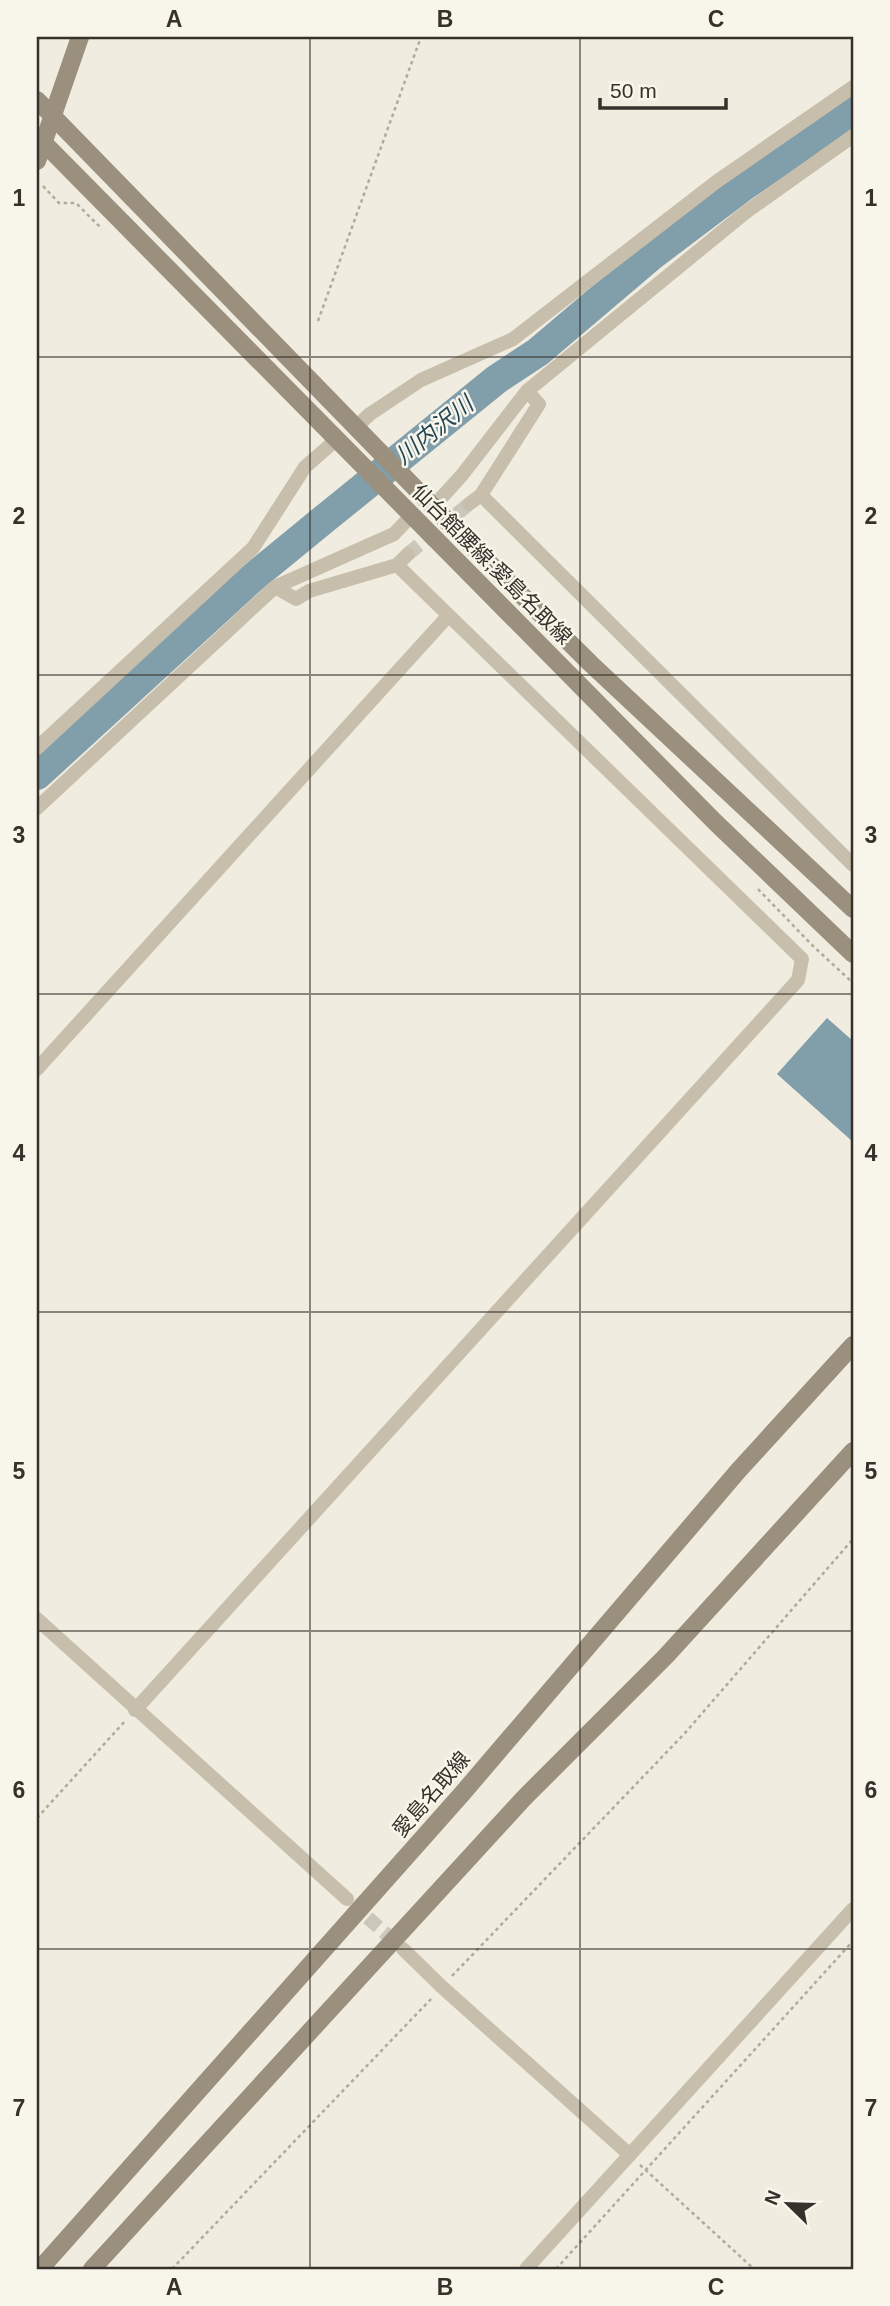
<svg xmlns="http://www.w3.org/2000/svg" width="890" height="2306" font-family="Arial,'Noto Sans JP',sans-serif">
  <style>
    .water { fill: #819eab }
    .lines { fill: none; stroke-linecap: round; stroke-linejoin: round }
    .river { stroke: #819eab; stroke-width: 30 }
    .street-tunnel { stroke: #cbc7bb; stroke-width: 14; stroke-dasharray: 14 7; stroke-linecap: butt }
    .path { stroke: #b3aa96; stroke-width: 2.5; stroke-dasharray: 3.5 3.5; stroke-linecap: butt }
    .street { stroke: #c7bfac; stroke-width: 14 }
    .secondary { stroke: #9b8f7d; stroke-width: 18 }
    .grid { fill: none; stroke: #36312a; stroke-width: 2; stroke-opacity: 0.55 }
    .labels { text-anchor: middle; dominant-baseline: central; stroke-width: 5; stroke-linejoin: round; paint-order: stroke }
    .street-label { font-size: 21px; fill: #36312a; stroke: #f8f5eb }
    .water-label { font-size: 23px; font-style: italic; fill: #234554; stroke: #f8f5eb }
    .neatline { fill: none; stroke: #36312a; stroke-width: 2.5 }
    .grid-label { font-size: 23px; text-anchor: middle; font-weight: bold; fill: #36312a }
  </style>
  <rect width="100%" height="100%" fill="#f0ecdf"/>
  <!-- water -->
  <path class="water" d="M827,1018L853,1041V1142L777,1074Z"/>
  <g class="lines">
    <!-- river -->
    <path class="river" d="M37,775L251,579L328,516L497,379L538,352L651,256L741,188L853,111"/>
    <!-- street-tunnel -->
    <path class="street-tunnel" d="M408,554L469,504
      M352,1904L400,1946"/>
    <!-- path -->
    <path class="path" d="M43,186L59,203H76L102,229
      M318,321L421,37
      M758,889L814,947L853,983
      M37,1818L126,1720
      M452,1976L685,1733L853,1539
      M640,2165L754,2269
      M172,2269L431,1999
      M556,2269L853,1941"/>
    <!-- street -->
    <path class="street" d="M357,426L370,414L421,380L513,339L716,182L853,87
      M481,495L853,865
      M469,504L481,495L539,404L527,391
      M434,506L462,475L527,391L746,212L853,136
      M275,587L296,599L309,591L397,565L408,554
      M37,748L253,548L305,467L337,439
      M37,808L275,587L394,534L411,516
      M37,1069L448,616
      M37,1619L347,1899
      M135,1710L798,980L802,959L397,565
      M403,1949L442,1987L630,2155
      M526,2269L853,1909"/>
    <!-- secondary -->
    <path class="secondary" d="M37,100L456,530L591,664L853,909
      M37,136L716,823L853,954
      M37,161L80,37
      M40,2269L461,1795L738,1471L853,1345
      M92,2269L524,1798L666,1656L853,1451"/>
  </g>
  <!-- grid -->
  <path class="grid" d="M310,37V2269M580,37V2269M37,357H853M37,675H853M37,994H853M37,1312H853M37,1631H853M37,1949H853"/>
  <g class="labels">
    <!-- street labels -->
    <g class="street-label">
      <text transform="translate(492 564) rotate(45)">仙台館腰線;愛島名取線</text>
      <text transform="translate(431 1794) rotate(-49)">愛島名取線</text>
    </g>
    <!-- water labels -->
    <g class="water-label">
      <text transform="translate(434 430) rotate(-39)">川内沢川</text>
    </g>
  </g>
  <!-- border -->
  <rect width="890" height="2306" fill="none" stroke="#f8f5eb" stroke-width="77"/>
  <!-- north arrow -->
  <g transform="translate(788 2204) rotate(293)" stroke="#f8f5eb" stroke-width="5" paint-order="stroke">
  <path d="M0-5L12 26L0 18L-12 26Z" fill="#36312a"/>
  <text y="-10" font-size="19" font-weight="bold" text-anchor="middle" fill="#36312a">N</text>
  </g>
  <!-- scale -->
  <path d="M600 98v10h126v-10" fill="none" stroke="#36312a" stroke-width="3.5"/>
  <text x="610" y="98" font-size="21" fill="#36312a" stroke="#f8f5eb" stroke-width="5" paint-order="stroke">50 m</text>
  <rect x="38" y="38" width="814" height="2230" class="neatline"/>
  <g class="grid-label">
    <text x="174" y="27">A</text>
    <text x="445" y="27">B</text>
    <text x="716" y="27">C</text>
    <text x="19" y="206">1</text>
    <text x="871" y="206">1</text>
    <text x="19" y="524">2</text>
    <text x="871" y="524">2</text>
    <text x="19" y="843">3</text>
    <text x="871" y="843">3</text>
    <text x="19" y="1161">4</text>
    <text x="871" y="1161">4</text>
    <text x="19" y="1479">5</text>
    <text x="871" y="1479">5</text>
    <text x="19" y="1798">6</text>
    <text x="871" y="1798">6</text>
    <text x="19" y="2116">7</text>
    <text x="871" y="2116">7</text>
    <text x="174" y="2295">A</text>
    <text x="445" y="2295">B</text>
    <text x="716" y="2295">C</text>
  </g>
</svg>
